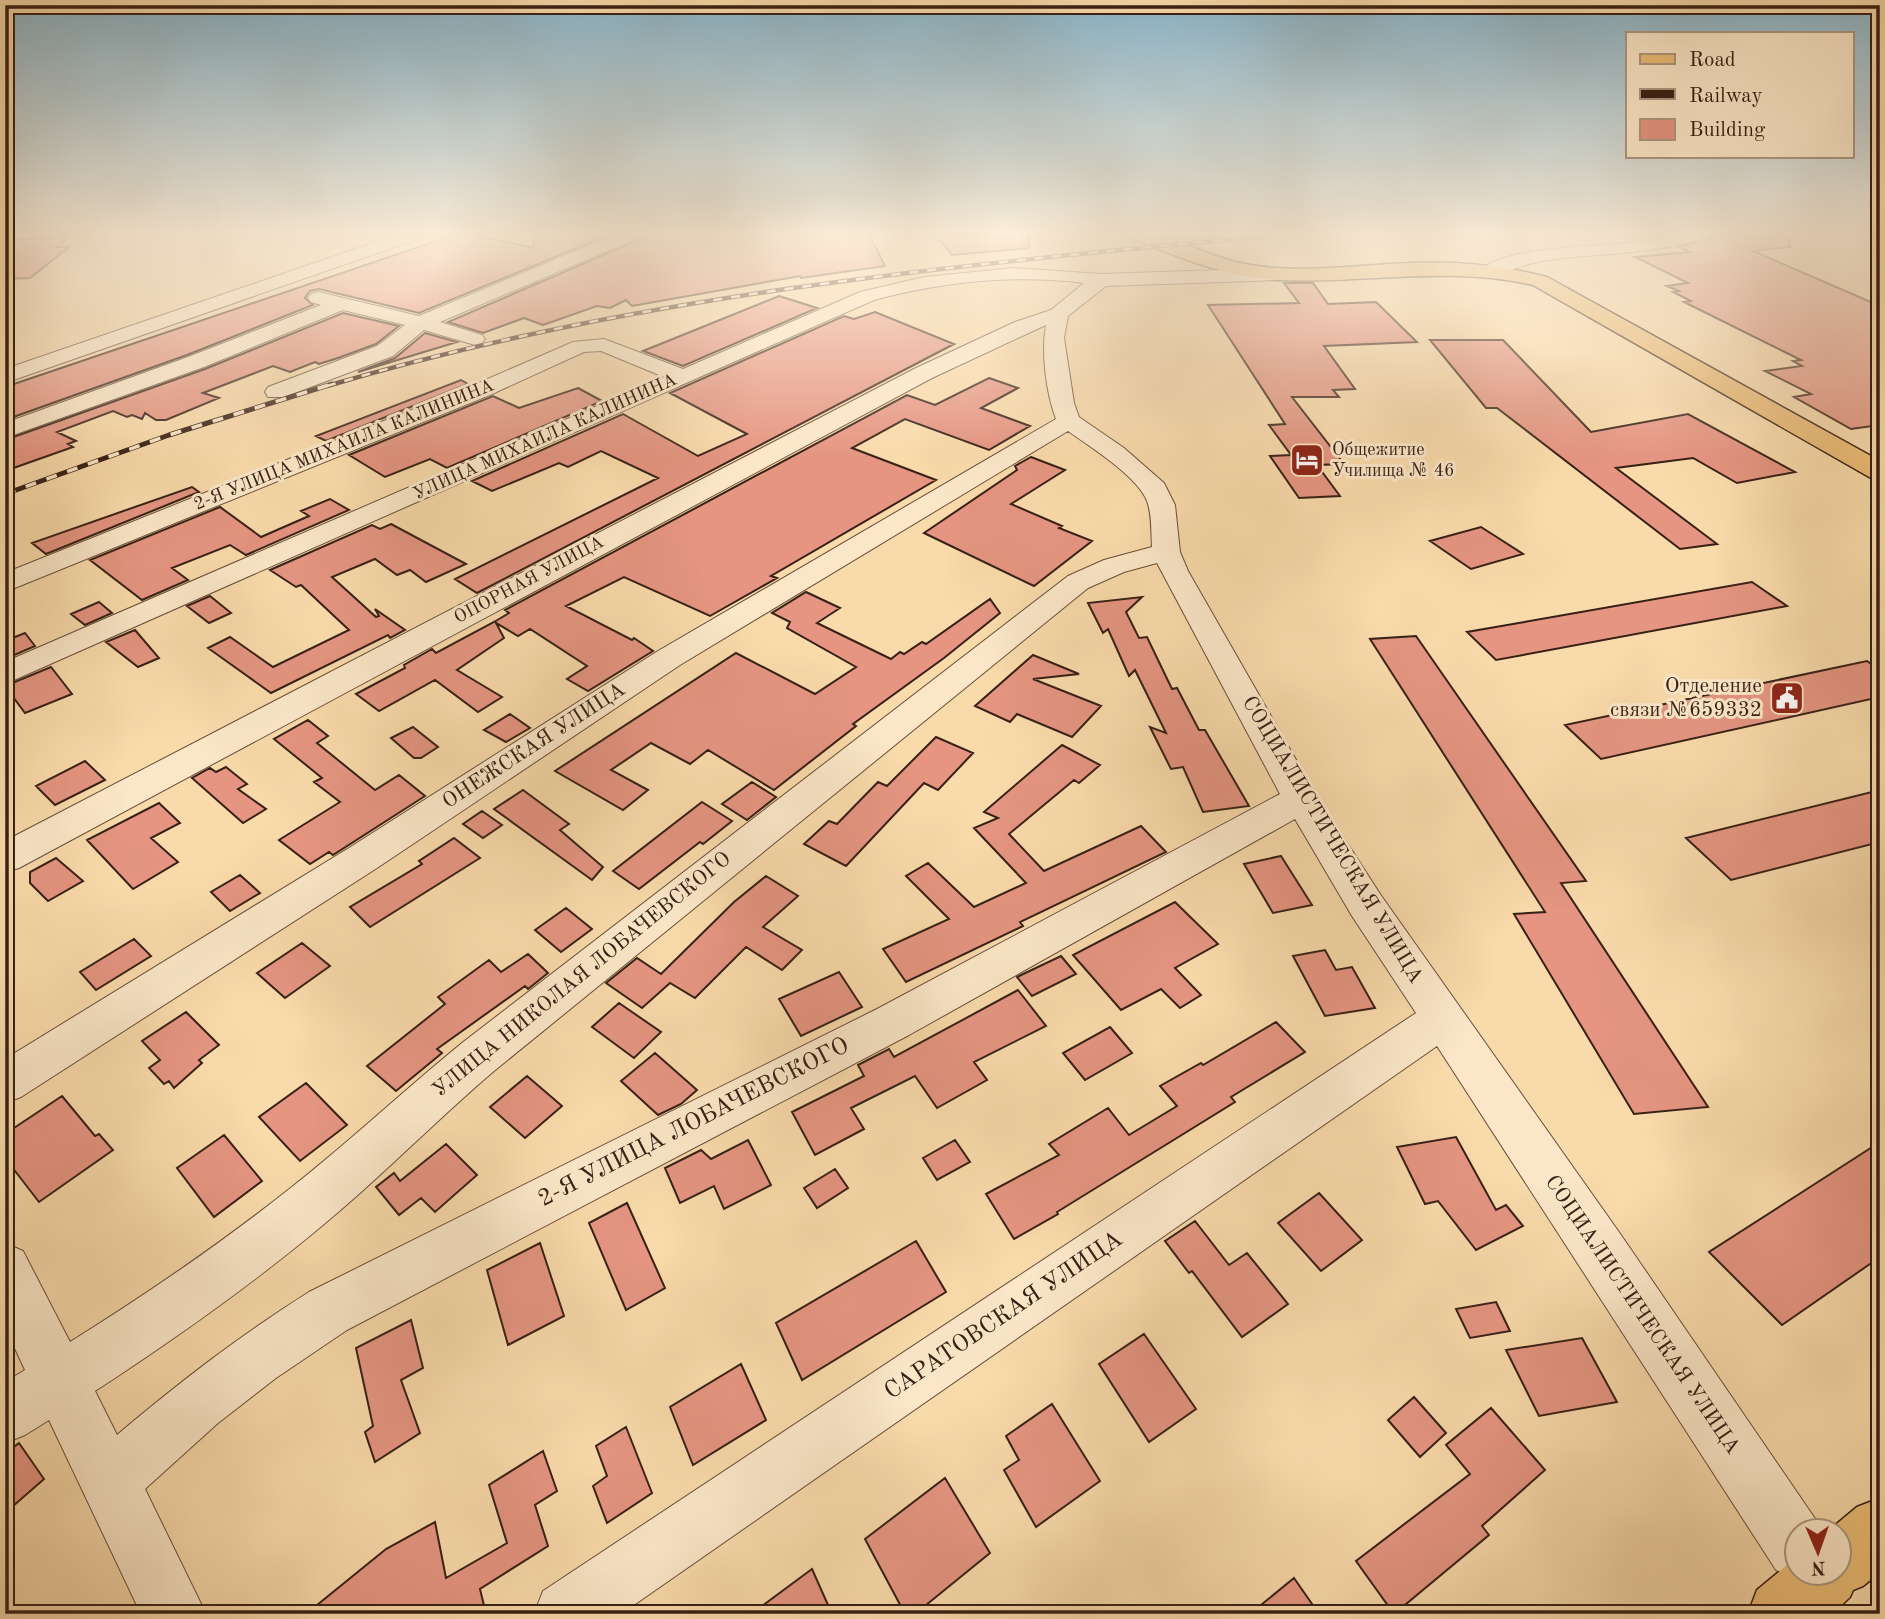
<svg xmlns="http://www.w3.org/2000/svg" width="1885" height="1619" font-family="'Old Standard TT',serif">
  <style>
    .building { fill: #e59582; stroke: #372015; stroke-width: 2 }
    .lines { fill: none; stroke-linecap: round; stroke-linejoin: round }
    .minor-casing { stroke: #684e3a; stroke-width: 2 }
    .major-casing { stroke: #372015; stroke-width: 3 }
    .minor { fill: #fbe7c8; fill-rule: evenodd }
    .major { fill: #ecbd76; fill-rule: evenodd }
    .rail-far1-casing { stroke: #372015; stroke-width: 4.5 }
    .rail-casing { stroke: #372015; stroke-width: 5 }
    .rail-far1 { stroke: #fbe7c8; stroke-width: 2.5; stroke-dasharray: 9; stroke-linecap: butt }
    .rail { stroke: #fbe7c8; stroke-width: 3.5; stroke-dasharray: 11; stroke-linecap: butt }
    .labels { text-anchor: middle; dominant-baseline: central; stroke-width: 6; stroke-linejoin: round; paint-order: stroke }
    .far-street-label { font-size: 18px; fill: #372015; stroke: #fbe7c8 }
    .far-poi-label { font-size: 18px; fill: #372015; stroke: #fbe7c8; text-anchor: start }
    .poi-label { font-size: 21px; fill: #372015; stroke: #fbe7c8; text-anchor: end }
    .street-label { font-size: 21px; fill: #372015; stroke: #fbe7c8 }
    .near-street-label { font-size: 24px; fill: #372015; stroke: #fbe7c8 }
  </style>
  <rect width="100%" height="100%" fill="#f9daab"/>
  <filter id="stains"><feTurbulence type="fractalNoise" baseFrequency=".00286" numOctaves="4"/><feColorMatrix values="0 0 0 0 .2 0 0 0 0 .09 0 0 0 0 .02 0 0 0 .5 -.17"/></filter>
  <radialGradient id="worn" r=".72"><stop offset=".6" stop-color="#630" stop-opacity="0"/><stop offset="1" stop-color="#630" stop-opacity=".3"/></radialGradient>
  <!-- building -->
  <path class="building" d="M463,232L533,248L535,232H616L419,313L319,289L310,291L305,298L313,305L187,355L5,420V387Z
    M648,232H868L885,266L801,278L800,276L632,306L626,300L610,308L597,306L543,325L524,318L483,333L448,322L643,238Z
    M934,232H1028L1029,248L952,255Z
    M1714,232H1789L1790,247L1753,251L1880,306V425L1851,429L1794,397L1811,394L1765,371L1802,366L1793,361L1801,360L1684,302L1691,301L1673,292L1679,291L1667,286L1688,283L1635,257L1690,252L1679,247L1709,239Z
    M69,237L57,247H69L30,278L5,279V240Z
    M1284,283H1313L1328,304L1376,302L1417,342L1324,346L1355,389L1333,390L1339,397H1292L1344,464L1317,465L1340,496L1299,498L1270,456L1291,455L1269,425L1285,424L1208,305L1299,303Z
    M779,296L817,308L683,366L643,351Z
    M875,312L954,344L477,593L455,579L658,478L601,451L568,467L559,463L492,491L472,481L623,414L698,456L747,434L670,393L844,316L854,319Z
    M343,313L399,326L376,344L338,358L319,364L315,362L290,372L273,366L203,393L219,398L166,420H156L145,413L142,419L132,415L127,417L113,411L57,432L76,441L68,444L73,447L5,471V440L205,369Z
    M425,333L457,342L358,372L395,358Z
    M1430,340H1503L1591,432L1688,414L1795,472L1737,483L1693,458L1616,468L1717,544L1680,549L1497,408H1486Z
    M989,378L1018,388L981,408L1030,426L989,450L905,419L852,448L936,480L771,576L777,578L710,616L624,577L566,606L632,640L634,638L653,651L588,691L567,679L587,666L530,629L518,636L496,623L504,638L457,670L502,697L478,712L435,680L379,711L356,694L405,668L404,665L432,649L436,653L494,622L509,613L505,610L907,395L935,405Z
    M461,380L468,384L326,441L316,436Z
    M578,388L602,401L447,468L430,459L385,477L349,455L493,396L519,408Z
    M1031,457L1065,470L1011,504L1062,526L1059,528L1092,541L1034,586L924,533L1017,470L1015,466Z
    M192,487L199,492L46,554L32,543Z
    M330,499L349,510L246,555L230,545L172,568L188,580L142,600L90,560L220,507L261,537L309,516L301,511Z
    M391,524L466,564L426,582L410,570L397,575L375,559L332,577L376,617L379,616L375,609L405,630L390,638L388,635L271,693L208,648L230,637L273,667L349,630L301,585L296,587L270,570L372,525L380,529Z
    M1481,527L1523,554L1471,569L1430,541Z
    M1752,582L1787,606L1496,660L1467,632Z
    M806,592L840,608L817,623L891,659L900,652L904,654L922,642L926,644L990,599L1000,613L944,658L853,724L856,726L774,790L708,750L690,764L651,743L611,770L648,790L623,810L555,771L736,653L815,694L856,667L787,628L790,622L772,613Z
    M210,596L231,613L209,623L187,606Z
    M1142,597L1126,612L1139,638L1147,637L1172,689L1177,688L1199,730H1205L1249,806L1203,812L1183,767L1171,769L1150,727L1166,733L1135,670L1129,676L1108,629L1103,633L1088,603Z
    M99,602L112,613L85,625L71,614Z
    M135,630L159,658L138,667L106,642Z
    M25,633L35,646L5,659V641Z
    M1416,636L1586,881L1561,883L1708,1107L1634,1114L1514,914L1545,912L1370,639Z
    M1033,655L1079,674L1033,679L1101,706L1072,737L1017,714L1010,722L975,706Z
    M1867,661L1880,670V697L1601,759L1565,725Z
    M51,667L72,694L25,713L5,686Z
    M510,714L530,728L506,742L484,730Z
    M308,720L328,736L317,743L375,790L399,775L425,796L333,855L329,852L310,864L279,840L340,802L314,782L322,778L274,739Z
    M413,727L438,747L421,758H414L391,738Z
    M936,737L973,753L938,790L924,783L846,866L804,844L829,821L837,824L878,782L887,786Z
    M1062,745L1100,765L1079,783L1074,780L1009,834L1044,871L1141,826L1166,852L1020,922L1023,926L906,982L883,949L949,919L906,876L928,863L974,907L1026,883L974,828L998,818L984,812Z
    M85,761L105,780L55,805L36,786Z
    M226,767L247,784L238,789L266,809L243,823L192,778L210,768L216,772Z
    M752,782L776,797L747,820L722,804Z
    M523,790L569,824L560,830L603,867L592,880L494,809Z
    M1880,790V842L1731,880L1686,838Z
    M702,802L732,821L703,844L700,842L639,889L613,871Z
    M159,803L180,823L151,838L178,862L133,889L87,840Z
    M482,811L502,825L483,838L463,824Z
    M454,838L480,858L370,927L350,907L422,864L419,861Z
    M1281,856L1312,905L1273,913L1244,864Z
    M56,858L83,881L48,901L30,883V872Z
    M240,875L260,893L230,911L211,892Z
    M766,876L798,896L763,927L802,950L782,970L746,947L695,998L670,983L642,1008L606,983L637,958L661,974L734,902Z
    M1175,902L1218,944L1175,968L1201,995L1180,1008L1161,989L1121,1010L1073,955Z
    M566,908L592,929L561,952L535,930Z
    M134,939L151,956L96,990L80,972Z
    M302,943L330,966L285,998L257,973Z
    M1325,950L1336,970L1352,967L1375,1008L1325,1016L1293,956Z
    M528,954L548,973L528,989L525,986L437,1049L442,1053L396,1091L367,1066L445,1004L438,997L489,960L501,972Z
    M1061,956L1076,974L1032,996L1017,977Z
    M839,972L862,1007L801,1036L779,999Z
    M1018,990L1046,1026L974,1062L987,1080L937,1108L915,1076L851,1108L864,1129L815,1155L792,1112L864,1076L858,1065L889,1049L894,1057Z
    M619,1003L661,1032L634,1058L592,1027Z
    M186,1012L219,1045L199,1060L202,1063L174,1088L169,1081L164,1084L149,1068L160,1060L142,1041Z
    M1276,1022L1305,1052L1231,1097L1235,1102L1057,1212L1058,1214L1014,1239L986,1194L1059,1155L1049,1144L1108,1108L1129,1135L1177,1106L1160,1086L1201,1063L1203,1065Z
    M1110,1027L1132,1053L1085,1080L1063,1053Z
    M655,1053L697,1090L681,1104L658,1115L621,1081Z
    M527,1076L562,1106L525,1138L490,1107Z
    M306,1083L347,1125L300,1161L259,1117Z
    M62,1096L95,1136L99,1134L113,1150L39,1202L5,1158V1134Z
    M224,1135L262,1181L214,1217L177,1168Z
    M1456,1137L1496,1210L1506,1205L1523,1226L1476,1250L1438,1201L1425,1204L1397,1147Z
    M748,1140L771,1185L724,1209L714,1186L680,1203L665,1168L701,1150L711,1159Z
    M955,1140L970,1162L937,1180L923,1158Z
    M1880,1142V1257L1782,1325L1709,1252Z
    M446,1144L477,1175L435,1212L421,1198L399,1215L376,1187L394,1173L400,1181Z
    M835,1169L848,1188L817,1208L804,1188Z
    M1319,1193L1362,1240L1321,1271L1278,1223Z
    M627,1203L665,1288L626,1310L589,1223Z
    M1195,1221L1229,1265L1247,1253L1288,1304L1242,1337L1192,1271L1189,1273L1165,1241Z
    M916,1241L946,1292L802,1380L776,1323Z
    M540,1243L564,1316L508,1345L487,1270Z
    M1496,1302L1510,1331L1470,1338L1456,1309Z
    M411,1320L423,1368L401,1380L420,1433L375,1462L365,1432L373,1426L356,1348Z
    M1144,1334L1196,1409L1149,1442L1099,1364Z
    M1582,1338L1617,1402L1539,1416L1506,1350Z
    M741,1364L766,1420L693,1465L670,1407Z
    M1414,1397L1446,1433L1420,1457L1388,1420Z
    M1052,1404L1100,1481L1036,1527L1004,1470L1019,1460L1006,1436Z
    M1491,1408L1545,1470L1482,1526L1489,1535L1394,1614L1356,1561L1470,1474L1446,1445Z
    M626,1427L652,1493L607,1523L593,1486L607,1476L596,1446Z
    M19,1443L44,1479L5,1513V1454Z
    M543,1451L557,1491L535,1505L548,1546L480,1589L486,1614H306L386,1549L435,1522L446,1578L507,1543L489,1485Z
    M945,1478L990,1553L915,1614H905L865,1539Z
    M812,1569L832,1614H751Z
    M1294,1578L1319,1614H1250Z"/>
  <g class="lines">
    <!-- minor casing -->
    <g class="minor-casing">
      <path id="minor" d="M405,232H429L426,236L5,383V369Z
        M622,232H645L642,236L440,322L482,335L485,339L482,343L475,345L424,330L393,356L284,397H268L265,392L268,387L377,346L405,325L343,310L204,367L5,438V423L188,357L321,305L311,302L308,298L311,294L318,292L419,316Z
        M1687,232H1711L1708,236C1652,256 1600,252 1542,261C1524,264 1508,272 1490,277L1481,271C1501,245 1615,246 1650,241C1663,239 1675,236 1687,232Z
        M1014,268L1102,274L1277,268L1286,274L1277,280L1106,286L1068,316L1064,338L1074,403L1079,417L1124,448L1164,483L1175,505L1180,552L1188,571L1315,793L1380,894L1621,1235L1820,1526L1822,1532H1798V1574H1811L1798,1579L1776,1570L1437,1046L621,1614H534L543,1591L1416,1013L1352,916L1295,819L909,1035L347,1330L276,1378L218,1423L145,1489L206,1614H141L49,1420L25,1435L5,1443V1382L25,1370L5,1327V1243L23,1251L70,1342C158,1287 245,1227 325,1160C371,1122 415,1081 462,1043L1068,576L1104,560L1152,547C1151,533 1152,517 1148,504C1141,478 1090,447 1068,431L680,665L377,868L21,1097L5,1103V1059L349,848L658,651L1056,419C1046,392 1041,353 1046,325L932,378L19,868L5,872V841L916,368L1015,322L1051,310L1084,283C1014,274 942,282 874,300L5,684V662L664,377L601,351L584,352L492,394L5,592V573L476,384L573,342L604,339L683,369L860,292L924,277ZM1157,563L1280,794L877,1009L309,1292C238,1337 181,1381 117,1435L95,1391C187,1331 277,1267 360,1193C405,1153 448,1110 494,1071L1088,588L1124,572Z"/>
    </g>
    <!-- major casing -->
    <g class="major-casing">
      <path id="major" d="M1123,232C1162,228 1202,255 1240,263C1295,275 1354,265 1410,263C1457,261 1501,265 1547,277L1880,461V480L1871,478L1533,285C1448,265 1364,284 1278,280C1225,277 1174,256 1126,236Z
        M1880,1498V1572L1863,1586L1853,1590L1850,1597L1832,1614H1748L1757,1590L1798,1556V1574H1840V1532H1827L1857,1507Z"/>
    </g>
    <!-- minor -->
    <use href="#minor" class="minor"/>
    <!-- major -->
    <use href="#major" class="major"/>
    <!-- rail-far1 casing -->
    <g class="rail-far1-casing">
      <path id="rail-far1" d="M327,386C648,291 979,263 1311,232"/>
    </g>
    <!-- rail casing -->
    <g class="rail-casing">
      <path id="rail" d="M5,494L169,435L332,384"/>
    </g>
    <!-- rail-far1 -->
    <use href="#rail-far1" class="rail-far1"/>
    <!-- rail -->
    <use href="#rail" class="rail"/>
  </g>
  <!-- sky -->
  <linearGradient id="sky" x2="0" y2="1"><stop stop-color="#8bb7cd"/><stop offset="0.51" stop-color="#fceed9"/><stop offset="1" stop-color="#fceed9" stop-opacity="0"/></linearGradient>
  <rect width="1885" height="458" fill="url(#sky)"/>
  <!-- icons -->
  <defs>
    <g id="hotel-square" transform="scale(1.75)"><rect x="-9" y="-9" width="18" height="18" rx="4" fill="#8f2418" stroke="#fbe7c8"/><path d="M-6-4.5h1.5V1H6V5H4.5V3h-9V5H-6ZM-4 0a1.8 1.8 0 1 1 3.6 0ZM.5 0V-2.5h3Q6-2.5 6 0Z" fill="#fff"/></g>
    <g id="civic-square" transform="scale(1.75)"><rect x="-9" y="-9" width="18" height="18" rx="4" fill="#8f2418" stroke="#fbe7c8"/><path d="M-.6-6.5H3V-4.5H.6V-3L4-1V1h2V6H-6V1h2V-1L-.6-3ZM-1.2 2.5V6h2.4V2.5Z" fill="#fff"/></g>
  </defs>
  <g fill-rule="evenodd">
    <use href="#hotel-square" x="1307" y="460"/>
    <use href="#civic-square" x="1787" y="698"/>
  </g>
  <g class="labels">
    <!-- far-street labels -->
    <g class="far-street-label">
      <text transform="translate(545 437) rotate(-24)">УЛИЦА МИХАИЛА КАЛИНИНА</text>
      <text transform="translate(344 445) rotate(-22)">2-Я УЛИЦА МИХАИЛА КАЛИНИНА</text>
      <text transform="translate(529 580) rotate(-28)">ОПОРНАЯ УЛИЦА</text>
    </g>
    <!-- far-poi labels -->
    <g class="far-poi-label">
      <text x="1332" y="450">Общежитие<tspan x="1332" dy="21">Училища № 46</tspan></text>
    </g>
    <!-- poi labels -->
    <g class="poi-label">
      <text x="1762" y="686">Отделение<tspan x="1762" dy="24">связи №659332</tspan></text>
    </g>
    <!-- street labels -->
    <g class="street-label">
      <text transform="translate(534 746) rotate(-33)">ОНЕЖСКАЯ УЛИЦА</text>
      <text transform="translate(1332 840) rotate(59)">СОЦИАЛИСТИЧЕСКАЯ УЛИЦА</text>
      <text transform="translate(582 975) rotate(-39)">УЛИЦА НИКОЛАЯ ЛОБАЧЕВСКОГО</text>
      <text transform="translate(1642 1315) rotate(56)">СОЦИАЛИСТИЧЕСКАЯ УЛИЦА</text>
    </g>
    <!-- near-street labels -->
    <g class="near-street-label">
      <text transform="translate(694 1123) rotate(-27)">2-Я УЛИЦА ЛОБАЧЕВСКОГО</text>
      <text transform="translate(1004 1316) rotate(-34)">САРАТОВСКАЯ УЛИЦА</text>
    </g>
  </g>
  <!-- margin -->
  <rect width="1885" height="1619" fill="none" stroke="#f9daab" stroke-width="28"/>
  <rect x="7" y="7" width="1871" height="1605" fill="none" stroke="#372015" stroke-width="3.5"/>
  <rect x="14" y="14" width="1857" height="1591" fill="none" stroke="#372015" stroke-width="2"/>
  <!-- legend -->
  <rect x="1626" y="32" width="228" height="126" fill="#fbe7c8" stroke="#ad9780" stroke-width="2"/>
  <rect x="1640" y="54" width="35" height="10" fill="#ecbd76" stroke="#ad9780" stroke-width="2"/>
  <text x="1689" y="66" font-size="21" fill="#372015">Road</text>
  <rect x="1640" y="89" width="35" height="10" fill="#372015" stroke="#ad9780" stroke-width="2"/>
  <text x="1689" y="102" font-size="21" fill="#372015">Railway</text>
  <rect x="1640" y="119" width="35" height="21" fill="#e59582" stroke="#ad9780" stroke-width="2"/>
  <text x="1689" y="136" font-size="21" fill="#372015">Building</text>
  <!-- north arrow -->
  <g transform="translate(1818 1552) rotate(178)"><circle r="33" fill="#fbe7c8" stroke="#ad9780" stroke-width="2"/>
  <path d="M0-5L12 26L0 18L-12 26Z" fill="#8f2418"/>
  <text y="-10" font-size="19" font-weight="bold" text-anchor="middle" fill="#372015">N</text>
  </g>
  <rect width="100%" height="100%" filter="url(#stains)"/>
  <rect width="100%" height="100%" fill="url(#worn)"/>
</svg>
